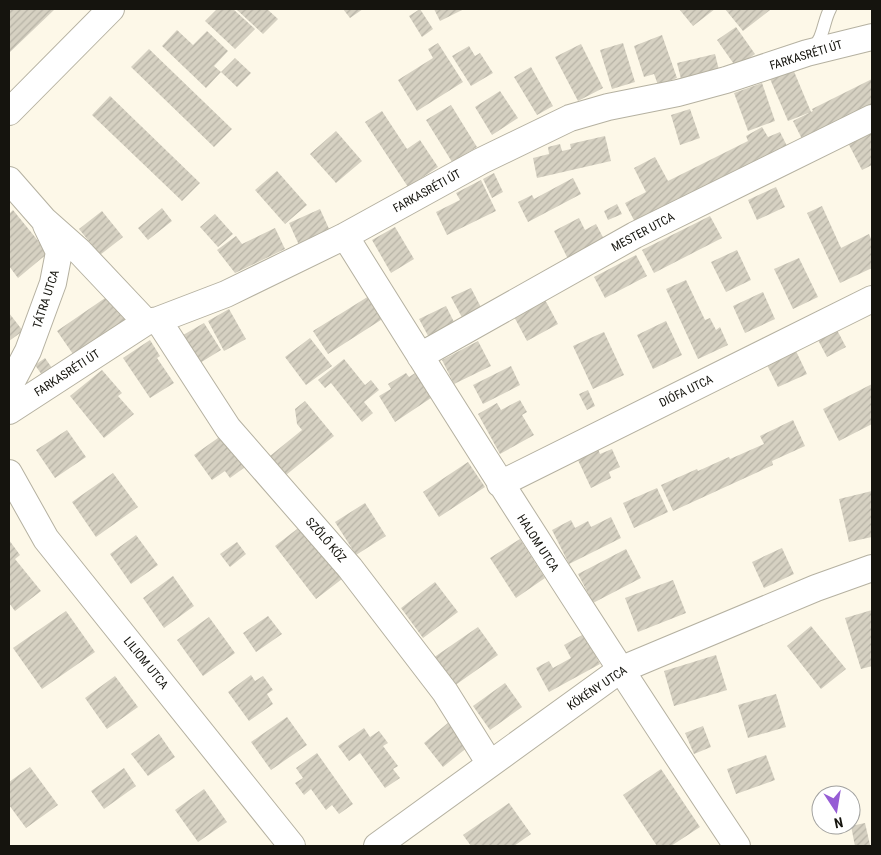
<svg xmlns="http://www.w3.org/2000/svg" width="881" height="855" font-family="'Roboto Condensed',sans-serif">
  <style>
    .building { fill: url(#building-hatch) }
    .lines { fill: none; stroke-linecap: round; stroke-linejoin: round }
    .service-casing { stroke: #b5b1a1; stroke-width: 14 }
    .minor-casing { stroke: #b5b1a1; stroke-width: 28 }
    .service { stroke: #fff; stroke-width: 12 }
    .minor { stroke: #fff; stroke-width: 26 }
    .labels { text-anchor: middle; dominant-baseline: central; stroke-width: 4; stroke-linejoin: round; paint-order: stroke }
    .street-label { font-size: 12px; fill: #15140e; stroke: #fff }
  </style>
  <defs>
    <pattern id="building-hatch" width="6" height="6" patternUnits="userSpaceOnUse" patternTransform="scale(1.25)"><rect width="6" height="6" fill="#d6d1c2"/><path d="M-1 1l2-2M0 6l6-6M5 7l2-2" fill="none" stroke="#b7b3a6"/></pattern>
  </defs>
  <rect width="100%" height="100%" fill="#fdf8e8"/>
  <!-- building -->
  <path class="building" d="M9,9H55L9,53Z
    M217,9H233L255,29L235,49L205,21Z
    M236,9H267L278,19L263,34Z
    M343,9H363L350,18Z
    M420,9L433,29L422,37L409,16Z
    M434,9H464L440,21Z
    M679,9H715L693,26Z
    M725,9H769L770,10L743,31Z
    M736,27L755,54L736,67L717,40Z
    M177,30L193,45L207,31L228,51L214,66L221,72L206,88L162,46Z
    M662,35L677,78L658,85L654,74L644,77L634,46Z
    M438,43L463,82L417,111L398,80L433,58L428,49Z
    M623,43L635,82L612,89L600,50Z
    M581,44L603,88L578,101L555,57Z
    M469,46L475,56L480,53L493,73L471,86L452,56Z
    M149,49L232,129L214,147L131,67Z
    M715,54L720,74L682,83L677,63Z
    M235,58L251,73L237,87L221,72Z
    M531,67L553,106L537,115L514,77Z
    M793,69L811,112L788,121L770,79Z
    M872,79V112L803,141L793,121L813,111L812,109Z
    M762,83L775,121L748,131L734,93Z
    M500,91L518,118L492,135L475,107Z
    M110,96L200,183L182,201L92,115Z
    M451,105L477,147L452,162L426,120Z
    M690,109L700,138L680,145L671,115Z
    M382,111L407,149L420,140L438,167L408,187L365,122Z
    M762,127L768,137L780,132L789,150L637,226L625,203L646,192L634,168L655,157L668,181L748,141L746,136Z
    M872,129V165L862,170L847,141Z
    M336,131L362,161L336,183L310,154Z
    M605,136L611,161L537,178L533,158L549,154L548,147L560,144L562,151L571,149L570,144Z
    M277,171L307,205L285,224L255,190Z
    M494,173L503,192L492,198L483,179Z
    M573,178L581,194L528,222L518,202L532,195L534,199Z
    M481,180L496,211L447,235L436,212L460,200L456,193Z
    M776,187L785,207L757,220L748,200Z
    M617,204L622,214L608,220L604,211Z
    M822,206L841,248L869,234L872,241V268L840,283L807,213Z
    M162,208L172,221L148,240L138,228Z
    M320,209L330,231L299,245L289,223Z
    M13,210L48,253L18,278L9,266V214Z
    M102,211L123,237L100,255L79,229Z
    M215,214L233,234L218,247L200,227Z
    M710,216L722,238L654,273L642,250Z
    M579,218L585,230L596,224L606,243L569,261L554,231Z
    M395,227L414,259L391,273L372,240Z
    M275,228L285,249L235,273L217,250L236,236L242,244Z
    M737,250L751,280L726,292L711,262Z
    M636,255L647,276L605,298L594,277Z
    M799,258L818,297L793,309L774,269Z
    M686,280L705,320L710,318L716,330L720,327L728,345L698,359L666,289Z
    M471,288L484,313L465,323L451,297Z
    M763,292L775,319L745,333L733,306Z
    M108,296L126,321L75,357L57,331Z
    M369,296L384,318L328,354L313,331Z
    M543,296L558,324L527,341L512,313Z
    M446,306L459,332L433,345L419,319Z
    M229,309L246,339L224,351L208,321Z
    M9,313L23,331L9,341Z
    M666,321L682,355L653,369L637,335Z
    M204,323L221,350L195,366L178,338Z
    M837,330L846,347L827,357L818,340Z
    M604,332L624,375L593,389L573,346Z
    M310,338L332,366L306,385L285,357Z
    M150,340L160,356L157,358L174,383L150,398L123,358Z
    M478,341L491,366L454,384L442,360Z
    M795,349L807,374L778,387L766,363Z
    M45,358L52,368L42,375L35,365Z
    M344,359L365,385L371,380L379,390L364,402L373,413L362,422L331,383L325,388L318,380Z
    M511,366L520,385L483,404L473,385Z
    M102,370L122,393L118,396L134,414L104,438L70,396Z
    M418,371L434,396L395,422L379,396L391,389L388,384L406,373L409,377Z
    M872,384V424L839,441L823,409Z
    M588,390L595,406L587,410L579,394Z
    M520,400L527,412L522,415L534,435L500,454L478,414L497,403L501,410Z
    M305,401L334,436L286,475L270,456L302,430L297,424L295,409Z
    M793,420L805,446L772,461L773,465L673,511L661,485L697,469L698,471L729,457L730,459L764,444L760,436Z
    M67,430L86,457L55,478L36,450Z
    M225,433L248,465L230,478L225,471L212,480L194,455Z
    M598,449L600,454L612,449L620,467L609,472L611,478L591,488L577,458Z
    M468,462L485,487L439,517L423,492Z
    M113,473L138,507L96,537L72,502Z
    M657,488L668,512L634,528L623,503Z
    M872,491V537L849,542L839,499Z
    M365,503L386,536L356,555L335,522Z
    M611,517L621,538L569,564L552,530L571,520L575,528L588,521L591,527Z
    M301,526L342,579L316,599L275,546Z
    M136,535L158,565L131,584L110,554Z
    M520,539L545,578L516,598L490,558Z
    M9,540L20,555L15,559L41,591L15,611L9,603Z
    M237,542L246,554L230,567L220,554Z
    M782,548L794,574L764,588L752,562Z
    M626,549L641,578L593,603L578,574Z
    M173,576L194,606L164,628L143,598Z
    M673,580L686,613L638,632L625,598Z
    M435,582L458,612L423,638L401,608Z
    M872,610V666L861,669L845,618Z
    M66,611L95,652L42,689L13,648Z
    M268,616L282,634L256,652L243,633Z
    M209,617L235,653L203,676L177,640Z
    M811,626L846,669L821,689L787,646Z
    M478,627L498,655L454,686L433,658Z
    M584,634L600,664L549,692L536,668L549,661L553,668L571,658L564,645Z
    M716,655L727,690L674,706L664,671Z
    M251,675L255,681L263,676L273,690L267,694L273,704L249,721L228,692Z
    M115,676L138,707L107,729L85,698Z
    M505,683L522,707L490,730L473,706Z
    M776,694L786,727L748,738L738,705Z
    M287,717L307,745L271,770L251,742Z
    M449,722L469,746L443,767L424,743Z
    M703,726L711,747L694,754L685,733Z
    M364,728L370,737L379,731L388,743L383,746L398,766L393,769L400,778L385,788L360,753L349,761L338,746Z
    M159,734L175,757L148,776L131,754Z
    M317,753L353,804L339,814L332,805L326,810L311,789L304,795L295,783L303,778L296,768Z
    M766,755L775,780L736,794L727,769Z
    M30,767L58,805L26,828L9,805V782Z
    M124,768L136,786L104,809L91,791Z
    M661,769L700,827L671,846H657L623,795Z
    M204,789L227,822L198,842L175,810Z
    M509,803L531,834L514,846H471L463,835Z
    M865,823L870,845L855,846L851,826Z"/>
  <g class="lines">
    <!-- service casing -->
    <g class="service-casing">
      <path id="service" d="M812,49C824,38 823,22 830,9"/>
    </g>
    <!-- minor casing -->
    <g class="minor-casing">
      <path id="minor" d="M9,112L111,9
        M9,180L44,220L79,251L146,322
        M345,236C473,441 603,645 737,846
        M158,320L228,428L350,568L445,692L490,764
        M420,356L635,235L872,118
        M9,387L28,351L53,283L59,252L46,225
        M9,411L146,322L158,320L226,294L345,236L481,161L570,118L608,107L678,93L726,80L807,53L872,37
        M9,473L46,539L292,846
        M500,484L872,299
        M377,846L620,670L816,588L872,568"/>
    </g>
    <!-- service -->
    <use href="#service" class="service"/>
    <!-- minor -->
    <use href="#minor" class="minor"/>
  </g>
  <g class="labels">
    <!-- street labels -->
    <g class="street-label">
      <text transform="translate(806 55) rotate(-17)">FARKASRÉTI ÚT</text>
      <text transform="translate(427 191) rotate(-29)">FARKASRÉTI ÚT</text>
      <text transform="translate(643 232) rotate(-28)">MESTER UTCA</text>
      <text transform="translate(46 299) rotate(-72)">TÁTRA UTCA</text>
      <text transform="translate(67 373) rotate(-33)">FARKASRÉTI ÚT</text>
      <text transform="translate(686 391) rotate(-26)">DIÓFA UTCA</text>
      <text transform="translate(326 540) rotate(49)">SZŐLŐ KÖZ</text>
      <text transform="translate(538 543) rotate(57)">HALOM UTCA</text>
      <text transform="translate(146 663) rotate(51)">LILIOM UTCA</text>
      <text transform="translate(597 688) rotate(-34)">KÖKÉNY UTCA</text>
    </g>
  </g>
  <!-- border -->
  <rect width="881" height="855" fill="none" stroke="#15140e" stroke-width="20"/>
  <!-- north arrow -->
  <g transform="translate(836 810) rotate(168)"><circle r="24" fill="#ffffff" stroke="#a1a19f"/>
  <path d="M0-4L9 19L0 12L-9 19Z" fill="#965dd5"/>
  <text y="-8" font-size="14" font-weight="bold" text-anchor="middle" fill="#15140e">N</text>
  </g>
</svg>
